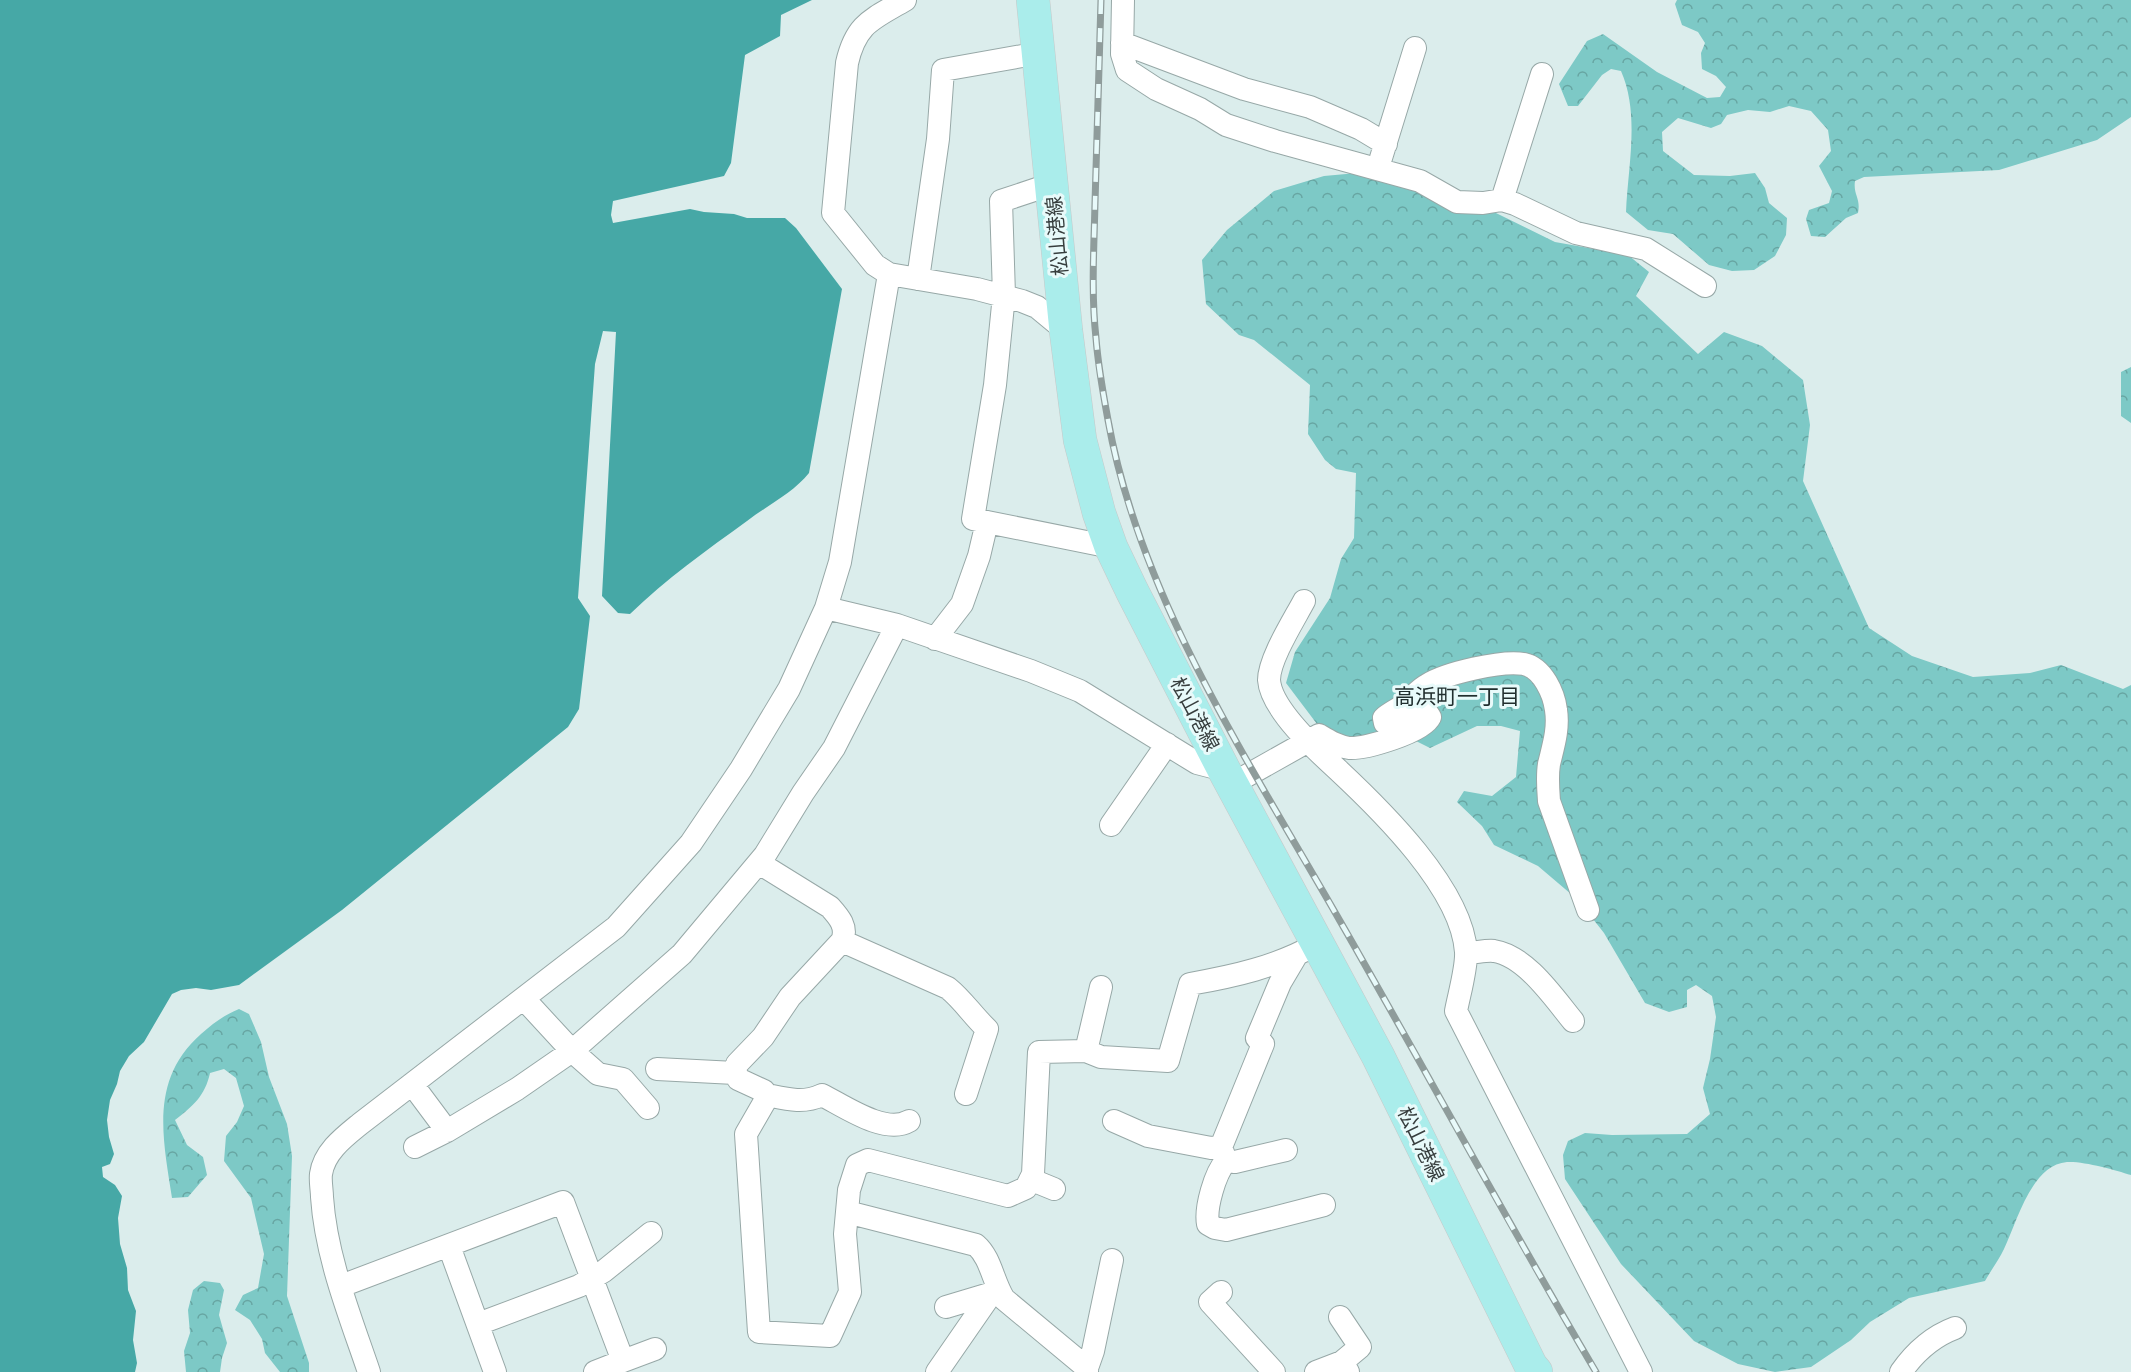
<svg xmlns="http://www.w3.org/2000/svg" width="2131" height="1372" font-family="'DejaVu Sans','Noto Sans JP',sans-serif">
  <style>
    .forest { fill: url(#forest-crowns) }
    .water { fill: #46a8a6 }
    .lines { fill: none; stroke-linecap: round; stroke-linejoin: round }
    .street-casing { stroke: #97a8a7; stroke-width: 24 }
    .primary-casing { stroke: #c7c9c9; stroke-width: 34 }
    .street { stroke: #fff; stroke-width: 22 }
    .primary { stroke: #aaedeb; stroke-width: 33 }
    .rail-casing { stroke: #8f9c9b; stroke-width: 7 }
    .rail { stroke: #e8fafa; stroke-width: 4.5; stroke-dasharray: 14; stroke-linecap: butt }
    .labels { text-anchor: middle; dominant-baseline: central; stroke-width: 6; stroke-linejoin: round; paint-order: stroke }
    .street-label { font-size: 20px; fill: #373e3e; stroke: #e8fafa }
    .neighbourhood-label { font-size: 21px; fill: #202e2e; stroke: #e8fafa }
  </style>
  <defs>
    <pattern id="forest-crowns" width="20" height="18" patternUnits="userSpaceOnUse" patternTransform="scale(1.5)"><rect width="20" height="18" fill="#7dc9c6"/><path d="M2 6a3 3 0 1 1 6 0M12 15a3 3 0 1 1 6 0" fill="none" stroke="#67a5a2"/></pattern>
  </defs>
  <rect width="100%" height="100%" fill="#dbedec"/>
  <!-- forest -->
  <path class="forest" d="M1677,0H2131V117L2097,140L1999,170L1864,177L1855,181C1853,195 1861,198 1858,213L1846,218L1825,237L1811,236L1806,219L1809,210L1829,203L1832,191L1819,166L1831,151L1828,130L1811,111L1789,106L1770,112L1748,110L1727,115L1721,124L1711,128L1678,118L1662,132L1663,151L1694,175L1730,176L1755,173L1765,188L1769,203L1787,218L1786,235L1775,256L1754,270L1732,271L1709,265L1673,234L1648,230L1626,212C1628,166 1640,114 1621,71L1611,69L1602,75L1578,106H1568L1559,84L1587,41L1603,34L1657,72L1707,98L1720,97L1726,87L1716,76L1702,69L1701,53L1705,43L1698,32L1682,25L1675,4Z
    M1390,170L1443,187L1555,242L1628,255L1649,272L1636,296L1698,354L1724,332L1762,346L1803,380L1810,425L1803,481L1869,628L1912,656L1973,677L2030,673L2061,665L2123,689L2131,685V1175C2115,1170 2084,1161 2067,1162C2031,1165 2017,1222 2004,1249C1999,1260 1991,1270 1985,1281L1909,1298L1870,1322L1851,1340L1811,1367L1775,1372L1738,1364L1694,1341L1621,1264L1565,1179L1563,1155L1568,1141L1585,1133L1612,1135L1687,1134L1710,1114L1703,1088L1710,1059L1716,1017L1712,996L1696,985L1687,990V1007L1669,1012L1645,1003L1604,933L1578,900L1538,866L1494,845L1482,826L1457,802L1464,791L1492,796L1516,777L1520,731L1501,726H1477L1430,748L1412,739L1358,744L1317,724L1286,683L1295,652L1330,598L1341,559L1354,538L1356,473L1336,469L1325,460L1308,434L1310,385L1254,340L1239,335L1206,304L1202,260L1227,230L1274,191L1324,176Z
    M2131,367V423L2121,416V372Z
    M239,1009L249,1014L261,1042L269,1077L287,1124L292,1156L287,1296L309,1363V1372H280L265,1353L262,1339L250,1320L235,1310L243,1295L258,1288L264,1254L251,1198L224,1161L226,1136L237,1122L244,1106L236,1078L224,1069L210,1073C205,1096 193,1106 175,1120L187,1145L203,1157L207,1175L188,1197L172,1198C163,1138 149,1080 201,1034C214,1023 222,1016 239,1009Z
    M204,1281L220,1283L224,1290L219,1315L227,1343L222,1358L220,1372H186L184,1351L190,1333L188,1310L193,1290Z"/>
  <!-- water -->
  <path class="water" d="M0,0H812L781,15L780,36L745,55L731,163L724,176L613,201L611,215L613,223L690,209L704,212L734,214L747,218H785L796,228L842,289L809,473C793,493 768,505 747,521C707,550 666,579 630,614L618,613L602,596L616,332L603,331L595,364L578,598L590,616L579,709L568,727L342,910L239,985L211,990L196,988L181,990L172,994L144,1042L129,1056L120,1071L117,1084L110,1100L107,1120L109,1137L114,1154L110,1164L102,1167L103,1177L115,1185L122,1196L118,1218L120,1244L127,1268L128,1290L136,1311L133,1340L137,1363L135,1372H0Z"/>
  <g class="lines">
    <!-- street casing -->
    <g class="street-casing">
      <path id="street" d="M905,0C873,19 856,23 847,63L833,213L875,265L889,274L977,289L1022,301L1037,307L1066,331
        M1123,0L1122,54L1127,70L1156,89L1200,109L1226,125L1275,141L1420,181L1457,202L1483,203L1502,200L1515,204L1576,233L1646,249L1705,286
        M1122,43L1244,89L1310,107L1361,129L1386,144
        M1381,158L1415,48
        M1502,200L1542,74
        M918,279L938,139L943,70L1039,53
        M987,522L1111,547
        M1304,601C1294,620 1269,659 1269,680C1271,709 1316,750 1337,769C1381,810 1462,889 1466,952C1467,967 1459,995 1456,1011L1641,1372
        M826,608L897,625L1031,671L1080,691L1197,763L1224,770
        M935,639L962,604L979,556L987,522L973,519L995,385L1004,295L1001,201L1052,184
        M1232,784L1319,735C1329,741 1337,746 1349,748C1366,749 1423,732 1430,717L1428,714L1385,723L1384,718C1391,712 1399,709 1406,703C1413,697 1419,689 1427,685C1446,673 1502,660 1524,664C1543,668 1554,694 1556,710C1559,729 1553,747 1549,764C1547,776 1548,788 1549,801L1588,910
        M1111,825L1167,744
        M759,863L830,907C839,917 848,927 842,941L790,997L763,1037L737,1064L735,1073L738,1079L764,1091L767,1095L765,1101L746,1134L759,1332L830,1336L850,1292L845,1234L847,1212
        M842,941L948,988C963,1000 973,1016 987,1029L966,1094
        M1466,953C1475,953 1486,950 1494,951C1526,956 1554,998 1573,1021
        M524,999L572,1051L598,1074L623,1079L648,1108
        M1086,1051L1101,987
        M657,1069L735,1073
        M412,1084L447,1131
        M767,1095C786,1099 803,1104 822,1095C844,1106 885,1135 909,1121
        M1114,1121L1148,1136L1211,1148L1221,1147L1263,1044L1257,1038L1280,983L1296,956
        M415,1147L447,1131L517,1089L572,1051L682,954L765,855L803,793L834,748L897,625
        M1221,1147L1226,1161C1215,1173 1205,1208 1208,1224L1215,1228L1226,1230L1324,1205
        M1226,1161L1235,1162L1286,1150
        M1032,1180L1054,1189
        M449,1246L495,1372
        M341,1286L563,1202L623,1361L595,1372
        M1221,1292L1210,1302L1274,1372
        M946,1307L996,1292
        M1340,1317L1360,1347L1342,1362
        M478,1324L579,1286L604,1271L651,1233
        M623,1361L655,1349
        M1087,1368L1093,1351L1112,1260
        M369,1372C350,1316 326,1257 322,1197C322,1190 320,1181 321,1174C324,1152 344,1137 360,1124L616,927L691,843L741,769L789,689L826,608L840,562L889,274
        M937,1372L991,1294
        M1087,1372V1368L1004,1299C993,1282 991,1258 976,1245L847,1212L849,1190L857,1165L868,1160L1008,1196L1026,1188L1033,1174L1039,1052L1086,1051L1101,1057L1168,1061L1190,984C1235,976 1276,967 1317,944
        M1316,1372L1342,1362L1348,1372
        M1901,1372C1915,1352 1931,1337 1955,1328"/>
    </g>
    <!-- primary casing -->
    <g class="primary-casing">
      <path id="primary" d="M1033,0L1066,331L1080,440L1099,513L1111,547L1132,591L1224,770L1378,1056L1531,1366L1536,1372"/>
    </g>
    <!-- street -->
    <use href="#street" class="street"/>
    <!-- primary -->
    <use href="#primary" class="primary"/>
    <!-- rail casing -->
    <g class="rail-casing">
      <path id="rail" d="M1101,0C1099,68 1097,135 1095,203C1094,247 1091,293 1096,338C1098,365 1103,393 1108,420C1140,599 1251,765 1340,921C1426,1071 1508,1223 1596,1372"/>
    </g>
    <!-- rail -->
    <use href="#rail" class="rail"/>
  </g>
  <g class="labels">
    <!-- street labels -->
    <g class="street-label">
      <text transform="translate(1057 236) rotate(-95)">松山港線</text>
      <text transform="translate(1195 714) rotate(62)">松山港線</text>
      <text transform="translate(1421 1144) rotate(64)">松山港線</text>
    </g>
    <!-- neighbourhood labels -->
    <g class="neighbourhood-label">
      <text x="1457" y="697">高浜町一丁目</text>
    </g>
  </g>
</svg>
